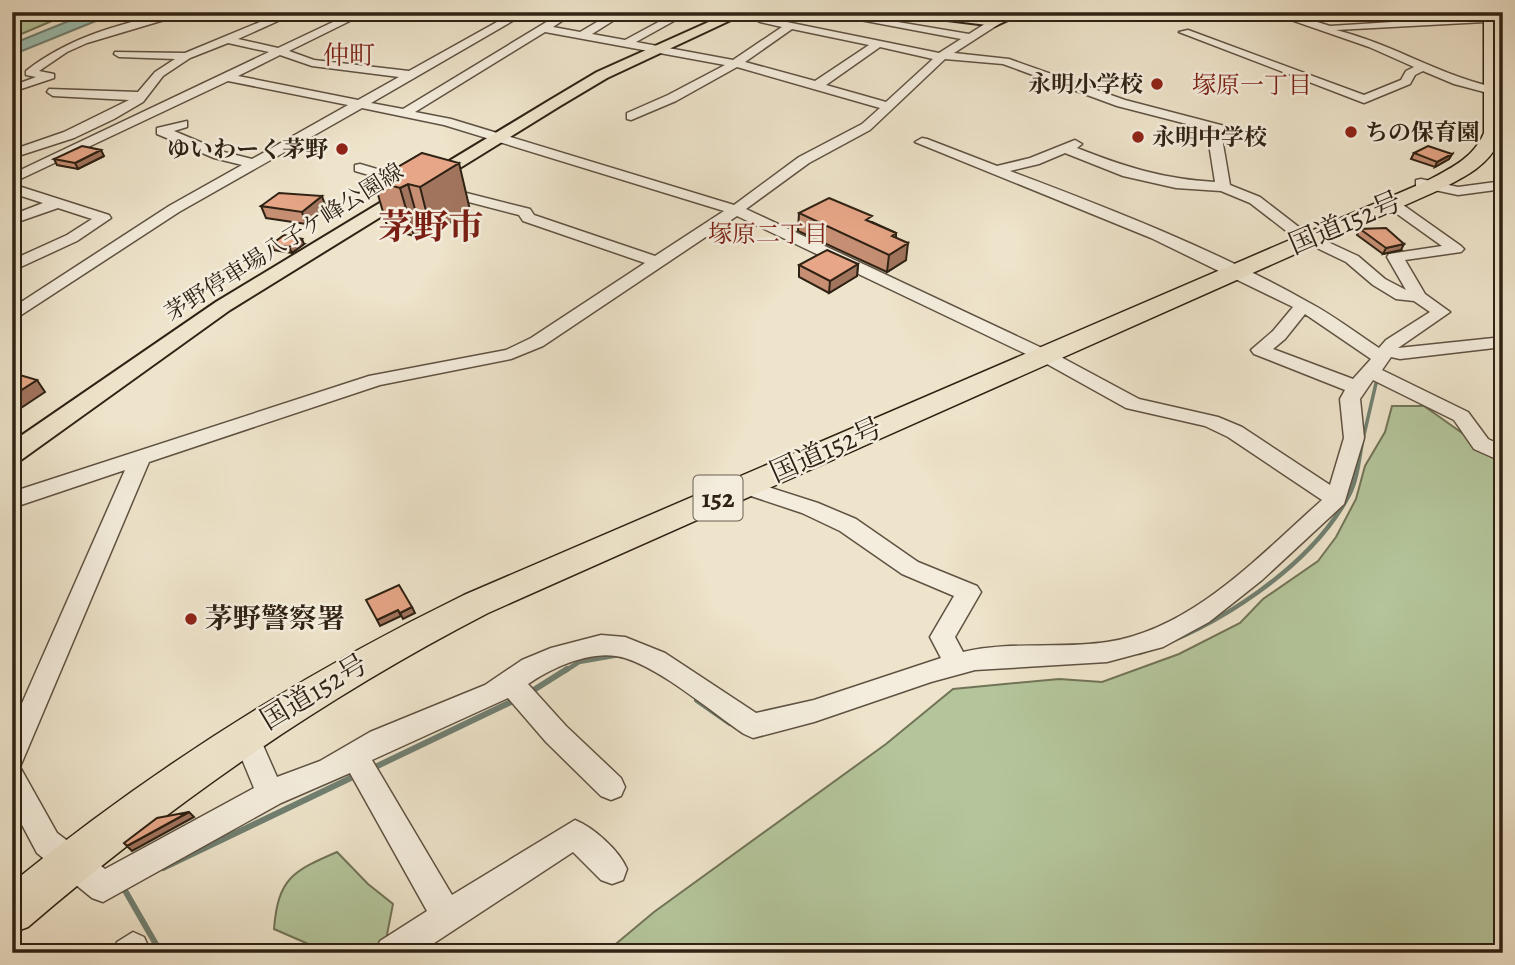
<svg xmlns="http://www.w3.org/2000/svg" width="1515" height="965" font-family="Alegreya,'Noto Serif JP',serif">
  <style>
    .green { fill: #b4c59b; stroke: #727458; stroke-width: 2 }
    .water { fill: #9bbfb1; stroke: #708072; stroke-width: 2 }
    .lines { fill: none; stroke-linecap: round; stroke-linejoin: round }
    .stream-far2 { stroke: #708072; stroke-width: 3.5 }
    .stream-far1 { stroke: #708072; stroke-width: 4.5 }
    .stream { stroke: #708072; stroke-width: 6 }
    .minor-casing { stroke: #5f5242; stroke-width: 3 }
    .major-casing { stroke: #2f2214; stroke-width: 4 }
    .highway-casing { stroke: #2f2214; stroke-width: 3 }
    .minor { fill: #f4eddd; fill-rule: evenodd }
    .major { fill: #eee4cb; fill-rule: evenodd }
    .highway { fill: #eee4cb; fill-rule: evenodd }
    .wall { fill: #c68f74; stroke: #2f2214; stroke-width: 2 }
    .shaded-wall { fill: #a1745e; stroke: #2f2214; stroke-width: 2 }
    .building { fill: #e6a687; stroke: #2f2214; stroke-width: 2 }
    .poi-dot { fill: #8f2418; stroke: #f4eddd; stroke-width: 2.5 }
    .labels { text-anchor: middle; dominant-baseline: central; stroke-width: 5; stroke-linejoin: round; paint-order: stroke }
    .far-poi-label { font-size: 23px; font-weight: bold; fill: #2f2214; stroke: #f4eddd; text-anchor: end }
    .far-street-label { font-size: 23px; fill: #2f2214; stroke: #f4eddd }
    .far-neighbourhood-label { font-size: 24px; fill: #7a1f14; stroke: #f4eddd }
    .far-quarter-label { font-size: 26px; fill: #7a1f14; stroke: #f4eddd }
    .shield { fill: #f4eddd; stroke: #6a5f50; stroke-width: 2 }
    .shield-label { font-size: 26px; font-weight: bold; fill: #2f2214 }
    .street-label { font-size: 28px; fill: #2f2214; stroke: #f4eddd }
    .poi-label { font-size: 28px; font-weight: bold; fill: #2f2214; stroke: #f4eddd; text-anchor: start }
    .far-town-label { font-size: 35px; font-weight: bold; fill: #7a1f14; stroke: #f4eddd }
  </style>
  <rect width="100%" height="100%" fill="#eee4cb"/>
  <filter id="stains"><feTurbulence type="fractalNoise" baseFrequency=".00286" numOctaves="4"/><feColorMatrix values="0 0 0 0 .2 0 0 0 0 .09 0 0 0 0 .02 0 0 0 .5 -.17"/></filter>
  <radialGradient id="worn" r=".72"><stop offset=".6" stop-color="#630" stop-opacity="0"/><stop offset="1" stop-color="#630" stop-opacity=".3"/></radialGradient>
  <!-- green -->
  <path class="green" d="M46,12H73L12,38V25Z
    M1392,406H1424L1503,462V953H605L654,912L886,744L953,689L1059,679L1102,682L1179,654L1240,623L1263,599L1318,561L1336,537L1356,499L1365,466L1385,432Z
    M337,852L368,884L393,904L384,950L380,953H329L274,929C278,878 293,871 337,852Z"/>
  <!-- water -->
  <path class="water" d="M91,12H118L12,55V44Z"/>
  <g class="lines">
    <!-- stream-far2 -->
    <path class="stream-far2" d="M1363,439L1377,379"/>
    <!-- stream-far1 -->
    <path class="stream-far1" d="M1139,653C1215,629 1311,567 1349,495C1358,478 1359,455 1363,437
      M565,671L579,662L619,655"/>
    <!-- stream -->
    <path class="stream" d="M529,693L567,669
      M697,700L730,723
      M371,769L515,700
      M163,868L357,775
      M123,887L161,953"/>
    <!-- minor casing -->
    <g class="minor-casing">
      <path id="minor" d="M24,12H39L12,23V16Z
        M172,12H191L87,43L67,52L39,71L54,74V78L12,92V86L36,77L26,75V71C69,37 120,24 172,12Z
        M284,12H298L238,39L278,48L354,12H368L289,51L314,60L409,71L515,12H528L371,103L403,109L563,12H575L553,27L580,32L614,12H627L592,34L625,40L677,12H690L636,42L733,60L782,27L760,22L740,12H754L767,18L939,53L961,39L855,19L862,12H874L868,17L969,34L991,20H999V24L954,53L1009,59L1125,100L1263,136V142L1258,143L1229,135L1223,144L1230,185L1260,197L1304,231L1358,256L1385,279L1406,290L1387,257L1389,254L1442,246L1386,206L1384,203L1386,200H1396L1461,246L1464,249L1461,252L1405,260L1425,294L1450,312L1398,348L1503,337V347L1400,359L1391,357L1382,370L1468,412L1488,439L1503,446V462L1474,449L1454,420L1373,380L1360,399L1364,438L1344,504L1262,580L1209,622L1163,647L1107,662L975,670L931,682L814,722L753,738L744,734C710,711 663,670 625,658C594,648 553,667 528,684L566,726L621,778L625,787L621,796L611,800L601,796L546,742L508,698L372,760L452,895L575,820C594,828 619,850 627,869L623,880L612,884L601,880L573,852L419,953L375,952L380,941L427,911L350,773L281,803L103,902L92,898L37,853L12,806V726L125,470L12,508V492L369,376L506,350L531,338L645,263L523,221L519,215L434,193V187L439,186L530,209L534,215L655,256L724,211L444,125L362,108L179,212L12,321V308L169,206L242,165L214,158L157,134V128L187,121V127L174,131L224,152L252,159L348,105L228,81L12,183V174L269,52L228,43L190,58L163,76L143,102L114,119L74,138L12,158V150L64,132L129,100L53,96L47,92L49,89L138,92L155,72L175,59L119,57L114,54L115,52L185,53ZM792,29L869,45L815,81L745,62ZM545,32L725,65L668,95L627,113V119L631,120L676,101L737,67L880,108L862,124L799,157L734,205L451,119L415,112ZM880,47L933,59L886,102L826,85ZM280,55L312,66L399,77L358,100L238,76ZM945,59L1003,64L1117,106L1218,132L1209,144L1215,182C1163,179 1125,167 1077,148L1082,144L1075,140L1030,158L997,166L927,139L922,138L915,142L1151,238L1293,307L1273,331L1251,350L1254,354L1345,390L1340,399L1344,438L1330,485L1242,427L1218,417L1139,399L1059,356L746,209L809,163L870,130ZM1065,153L1123,176L1176,188L1221,191L1250,203L1294,237L1346,262L1373,285L1396,299L1414,301L1430,312L1386,340L1379,348C1356,333 1333,315 1308,302C1214,249 1111,209 1010,171L1039,164ZM737,216L1047,364L1126,408L1205,426L1228,437L1322,500C1260,555 1193,629 1107,642C1060,649 1009,641 963,652L955,637L981,592L977,586L918,562L856,519L818,503L743,479L736,481L732,486L736,491L802,513L840,531L902,574L954,596L930,637L941,658L814,700L756,713L665,653L625,637L601,635L551,648L522,660L485,685L370,732L320,761L277,777L255,727L245,723L235,727L232,735L254,788L105,869L57,833L20,767L149,462L380,385L511,359L543,346ZM1305,314L1371,359L1353,379L1273,349L1285,339Z
        M401,12H434L424,18Z
        M1126,12H1139L1134,15Z
        M1268,12H1285L1330,26L1503,15V21L1336,30C1396,45 1443,78 1503,89V97L1454,84L1423,71L1415,75L1410,84L1364,103L1179,32L1188,30L1364,95L1401,80L1406,71L1414,67L1369,47Z
        M360,164L418,181L420,184L413,188L355,171V165Z
        M1421,179L1458,187L1503,181V189L1458,195L1416,186V180Z
        M12,184L109,215L111,218L77,241L12,271V260L67,235L92,219L58,208L12,224V215L43,203L12,193Z
        M133,932L144,937L149,948L147,953H112L117,942Z"/>
    </g>
    <!-- major casing -->
    <g class="major-casing">
      <path id="major" d="M731,12H748L607,78L560,106L230,310L21,460L12,462V442L216,302L550,100L597,72Z
        M909,12H947L994,18L1008,12H1025L995,26L915,16Z"/>
    </g>
    <!-- highway casing -->
    <g class="highway-casing">
      <path id="highway" d="M1491,18L1498,22C1499,47 1508,124 1498,143C1487,167 1462,178 1439,190L488,613C318,701 173,803 28,927L12,933V883C152,769 302,674 464,595L1425,182C1449,169 1473,159 1484,133V22Z"/>
    </g>
    <!-- minor -->
    <use href="#minor" class="minor"/>
    <!-- major -->
    <use href="#major" class="major"/>
    <!-- highway -->
    <use href="#highway" class="highway"/>
  </g>
  <!-- wall -->
  <path class="wall" d="M422,153L470,210L432,235L421,231L414,236L388,229L374,181Z
    M1414,153L1452,154L1449,159L1435,167L1411,159Z
    M104,156L78,169L57,165L54,159Z
    M261,206L326,208L306,224L266,218Z
    M799,213L872,222L896,233V237L906,260L887,272L798,231Z
    M1360,229L1401,250L1383,254L1357,235Z
    M272,244H304L292,253L274,250Z
    M858,264L857,276L829,293L799,277V265Z"/>
  <!-- shaded-wall -->
  <path class="shaded-wall" d="M101,150L104,156L78,169L75,163Z
    M1452,154L1449,159L1435,167L1437,162Z
    M459,163L470,210L432,235L420,187Z
    M408,184L421,231L414,236L400,188Z
    M322,196L326,208L306,224L302,212Z
    M302,239L304,244L292,253L289,247Z
    M908,243L906,260L887,272L889,255Z
    M1404,244L1401,250L1383,254L1386,248Z
    M858,264L857,276L829,293L830,281Z
    M37,380L45,392L12,414V396Z
    M412,607L415,613L403,619L400,613Z
    M398,610L401,616L380,626L377,620Z
    M189,812L194,817L132,851L127,846Z"/>
  <!-- building -->
  <path class="building" d="M82,146L101,150L75,163L54,159Z
    M1428,146L1452,154L1437,162L1414,153Z
    M422,153L459,163L420,187L408,184L400,188L374,181Z
    M279,193L322,196L302,212L261,206Z
    M829,198L872,216L866,220L896,233L892,236L908,243L889,255L799,213Z
    M1386,228L1404,244L1386,248L1360,229Z
    M284,235L302,239L289,247L272,244Z
    M827,250L858,264L830,281L799,265Z
    M12,373H13L37,380L12,396Z
    M399,585L412,607L400,613L398,610L377,620L366,600Z
    M189,812L127,846L124,843L157,818Z"/>
  <!-- markers -->
  <g class="poi-dot">
    <circle cx="1157" cy="84" r="7"/>
    <circle cx="1351" cy="132" r="7"/>
    <circle cx="1138" cy="137" r="7"/>
    <circle cx="342" cy="149" r="7"/>
    <circle cx="191" cy="619" r="7"/>
  </g>
  <g class="labels">
    <!-- far-poi labels -->
    <g class="far-poi-label">
      <text x="1143" y="84">永明小学校</text>
      <text x="1365" y="132" text-anchor="start">ちの保育園</text>
      <text x="1152" y="137" text-anchor="start">永明中学校</text>
      <text x="328" y="149">ゆいわーく茅野</text>
    </g>
    <!-- far-street labels -->
    <g class="far-street-label">
      <text transform="translate(284 242) rotate(-32)">茅野停車場八子ケ峰公園線</text>
    </g>
    <!-- far-neighbourhood labels -->
    <g class="far-neighbourhood-label">
      <text x="1252" y="85">塚原一丁目</text>
      <text x="768" y="234">塚原二丁目</text>
    </g>
    <!-- far-quarter labels -->
    <g class="far-quarter-label">
      <text x="349" y="55">仲町</text>
    </g>
    <!-- shield labels -->
    <rect class="shield" x="693.5" y="475.5" width="49" height="45" rx="5"/>
    <g class="shield-label">
      <text x="718" y="498">152</text>
    </g>
    <!-- street labels -->
    <g class="street-label">
      <text transform="translate(1345 223) rotate(-23)">国道152号</text>
      <text transform="translate(826 450) rotate(-24)">国道152号</text>
      <text transform="translate(314 692) rotate(-31)">国道152号</text>
    </g>
    <!-- poi labels -->
    <g class="poi-label">
      <text x="205" y="619">茅野警察署</text>
    </g>
    <!-- far-town labels -->
    <g class="far-town-label">
      <text x="431" y="227">茅野市</text>
    </g>
  </g>
  <!-- margin -->
  <rect width="1515" height="965" fill="none" stroke="#eee4cb" stroke-width="42"/>
  <rect x="14" y="14" width="1487" height="937" fill="none" stroke="#2f2214" stroke-width="3.5"/>
  <rect x="21" y="21" width="1473" height="923" fill="none" stroke="#2f2214" stroke-width="2"/>
  <rect width="100%" height="100%" filter="url(#stains)"/>
  <rect width="100%" height="100%" fill="url(#worn)"/>
</svg>
